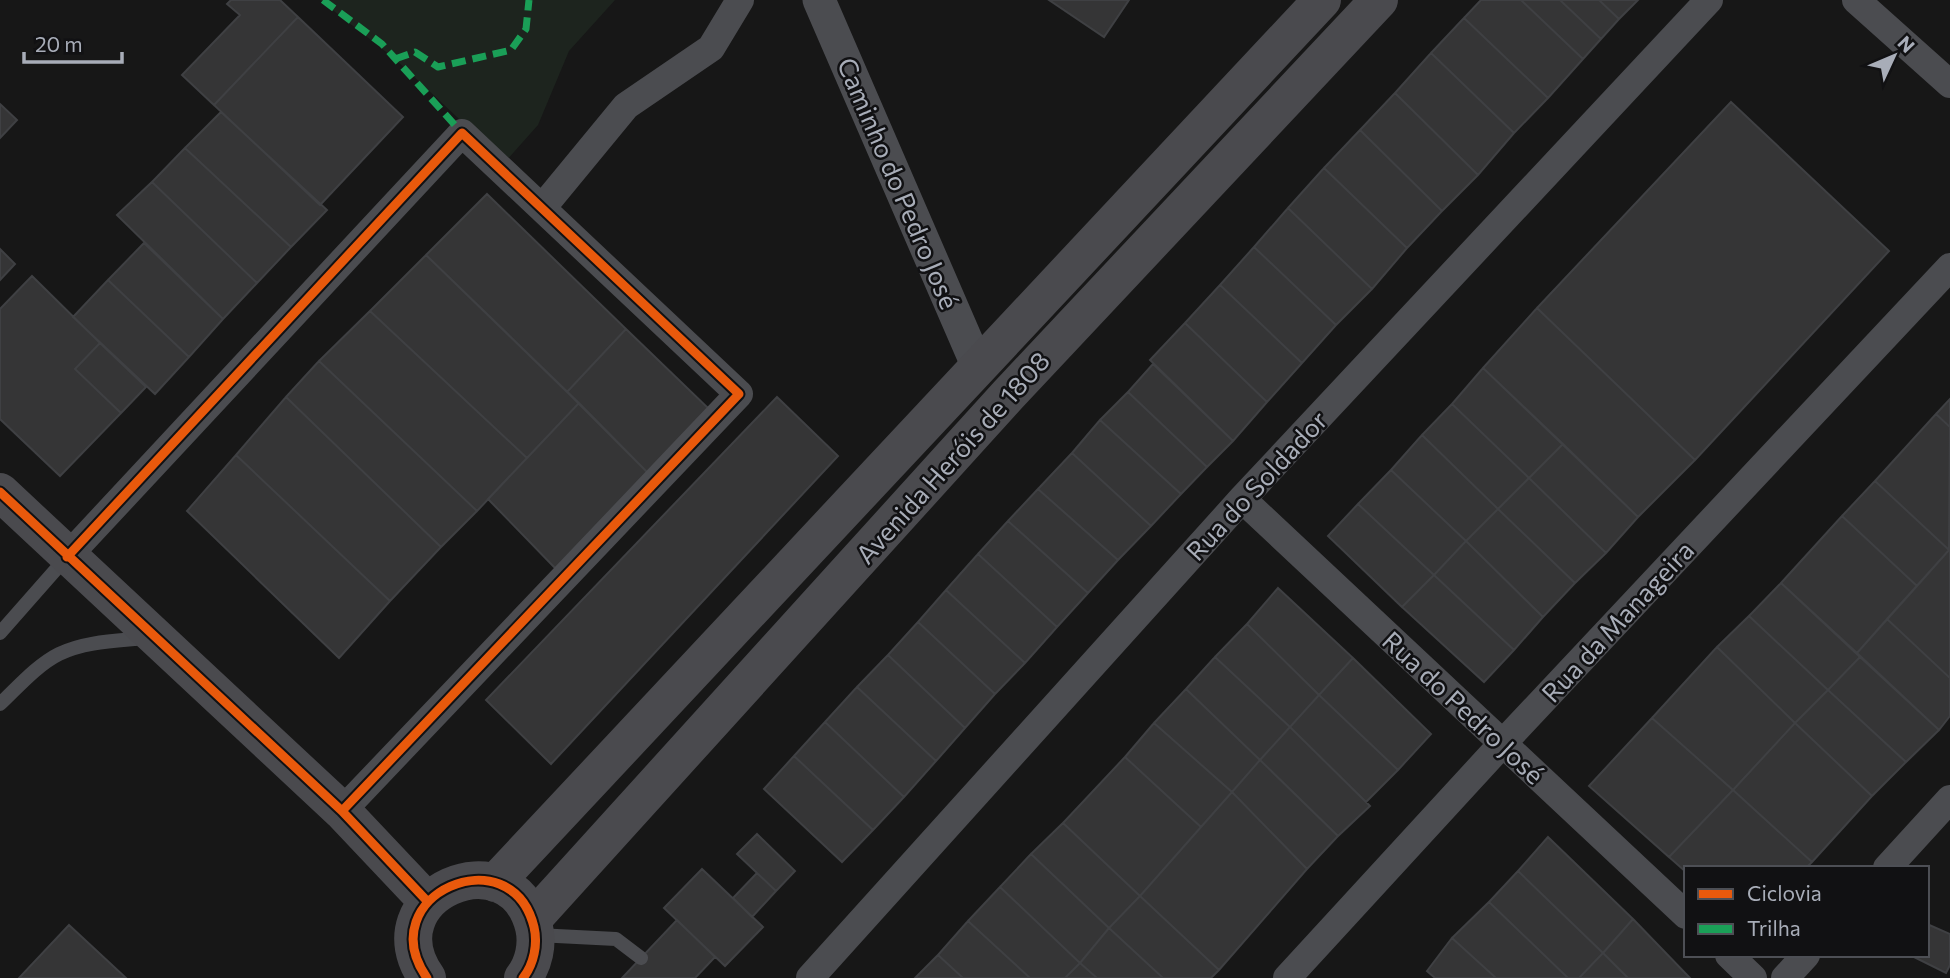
<svg xmlns="http://www.w3.org/2000/svg" width="1950" height="978" font-family="Commissioner,sans-serif">
<rect width="100%" height="100%" fill="#171717"/>
<path fill="#1d241e" d="M320,0H615L569,51L538,125L505,162L395,59Z"/>
<path fill="#353536" stroke="#3f4043" stroke-width="2" d="M231,0H280L298,17L214,105L182,75L240,15L227,4Z
M1049,0H1129L1104,37Z
M1481,0H1521L1583,59L1548,98L1464,18Z
M1521,0H1560L1601,39L1583,59Z
M1560,0H1599L1619,19L1601,39Z
M1599,0H1638L1619,19Z
M298,17L403,117L320,205L214,105Z
M1464,18L1548,98L1514,133L1431,53Z
M1431,53L1514,133L1478,175L1395,93Z
M1395,93L1478,175L1442,211L1360,130Z
M1731,102L1889,251L1695,460L1537,308Z
M0,104L17,120L0,138Z
M221,112L327,210L291,247L185,148Z
M1360,130L1442,211L1407,248L1324,168Z
M185,148L291,247L257,283L152,182Z
M1324,168L1407,248L1372,289L1288,208Z
M152,182L257,283L223,319L117,215Z
M487,194L626,329L567,392L426,255Z
M1288,208L1372,289L1336,325L1254,247Z
M144,243L223,319L189,357L108,280Z
M1254,247L1336,325L1302,363L1220,285Z
M0,249L15,264L0,280Z
M426,255L579,403L527,458L370,311Z
M32,276L100,343L75,369L121,413L60,476L0,419V309Z
M108,280L189,357L155,394L73,317Z
M1220,285L1302,363L1267,402L1185,323Z
M1537,308L1695,460L1638,517L1483,368Z
M370,311L527,458L477,511L319,361Z
M1185,323L1267,402L1233,441L1150,360Z
M626,329L709,409L649,474L567,392Z
M100,343L146,387L121,413L75,369Z
M319,361L477,511L441,547L286,397Z
M1153,364L1233,441L1207,467L1128,392Z
M1483,368L1563,444L1529,478L1452,404Z
M1128,392L1207,467L1181,494L1100,420Z
M286,397L441,547L390,601L236,455Z
M777,397L838,456L551,764L486,700Z
M1950,399V427L1936,414Z
M579,403L649,474L556,569L488,499Z
M1452,404L1529,478L1498,509L1422,435Z
M1936,414L1950,427L1949,550L1875,481Z
M1100,420L1181,494L1151,526L1072,453Z
M1422,435L1498,509L1466,541L1391,470Z
M1563,444L1638,517L1606,553L1529,478Z
M1072,453L1151,526L1118,560L1038,489Z
M236,455L390,601L339,658L187,511Z
M1391,470L1466,541L1434,575L1358,504Z
M1529,478L1606,553L1575,583L1498,509Z
M1875,481L1949,550L1917,586L1842,516Z
M1038,489L1118,560L1088,593L1008,521Z
M1358,504L1434,575L1402,607L1328,536Z
M1498,509L1575,583L1543,617L1466,541Z
M1842,516L1917,586L1857,653L1781,583Z
M1008,521L1088,593L1057,627L978,554Z
M1466,541L1543,617L1514,650L1434,575Z
M1949,550L1950,551V678L1887,619Z
M978,554L1057,627L1025,663L946,590Z
M1434,575L1514,650L1484,682L1402,607Z
M1781,583L1860,657L1828,690L1749,616Z
M1278,588L1353,658L1319,695L1247,624Z
M946,590L1025,663L995,694L918,622Z
M1749,616L1828,690L1795,723L1717,647Z
M1887,619L1950,678V716L1939,730L1857,653Z
M918,622L995,694L965,728L888,655Z
M1247,624L1319,695L1290,727L1215,657Z
M1717,647L1795,723L1733,790L1652,718Z
M888,655L965,728L936,761L857,687Z
M1215,657L1290,727L1260,760L1186,689Z
M1860,657L1939,730L1906,762L1828,690Z
M1353,658L1431,734L1398,770L1319,695Z
M857,687L936,761L904,797L825,722Z
M1186,689L1260,760L1232,792L1154,723Z
M1828,690L1906,762L1872,796L1795,723Z
M1319,695L1398,770L1366,802L1290,727Z
M1652,718L1733,790L1669,857L1589,786Z
M825,722L904,797L873,830L794,756Z
M1154,723L1232,792L1201,827L1125,757Z
M1795,723L1872,796L1812,862L1733,790Z
M1290,727L1370,806L1338,836L1260,760Z
M794,756L873,830L842,862L764,789Z
M1125,757L1201,827L1140,896L1063,823Z
M1260,760L1338,836L1307,869L1232,792Z
M1733,790L1812,862L1806,868H1686V872L1669,857Z
M1232,792L1307,869L1219,970L1140,896Z
M1063,823L1140,896L1109,928L1031,854Z
M757,834L795,871L776,891L737,854Z
M1548,837L1633,919L1603,953L1518,871Z
M1031,854L1109,928L1080,963L1000,887Z
M702,869L763,927L725,966L664,908Z
M1518,871L1603,953L1579,978H1568L1489,902Z
M757,873L776,891L752,917L733,898Z
M1000,887L1080,963L1065,978H1030L968,921Z
M1140,896L1219,970L1211,978H1163L1109,928Z
M1489,902L1568,978H1496L1452,938Z
M1633,919L1690,978H1628L1603,953Z
M677,920L715,957L695,978H622Z
M968,921L1030,978H963L938,955Z
M1927,924L1950,934V965L1946,973L1910,955H1927Z
M69,925L126,978H19Z
M1109,928L1163,978H1097L1080,963Z
M1452,938L1496,978H1435L1427,971Z
M1603,953L1628,978H1579Z
M938,955L963,978H915Z
M1080,963L1097,978H1065Z"/>
<g fill="none" stroke-linecap="round" stroke-linejoin="round">
<path stroke="#4b4c50" stroke-width="14" d="M0,633L66,558
M0,704C18,687 37,665 59,654C86,641 118,641 146,638
M537,935L616,939L641,958"/>
<path stroke="#4b4c50" stroke-width="28" d="M1856,0L1950,84
M542,208L626,106L711,48L740,0
M1242,499L1686,915
M67,557L462,133L739,394L342,811
M1887,868L1950,799
M1729,955L1753,978
M810,978L1242,499L1709,0
M1287,978L1502,744L1950,267
M1785,978L1806,955"/>
<path stroke="#4b4c50" stroke-width="33" d="M819,0L978,367"/>
<path stroke="#4a4a4e" stroke-width="38" d="M0,492L342,811L428,902
M495,883L1322,0
M532,920L1008,395L1379,0
M427,978C369,895 511,834 534,927C538,944 534,964 523,978"/>
<path stroke="#1a9f57" stroke-width="7" stroke-dasharray="14 7" stroke-linecap="butt" d="M323,0L382,44L462,133
M395,59L415,52L438,67L511,50L526,29L529,0"/>
<defs>
<path id="cycleway" d="M0,492L342,811L428,902
M67,557L462,133L739,394L342,811
M427,978C369,895 511,834 534,927C538,944 534,964 523,978"/>
</defs>
<use href="#cycleway" stroke="#111113" stroke-width="13"/>
<use href="#cycleway" stroke="#e8590c" stroke-width="9"/>
</g>
<g text-anchor="middle" dominant-baseline="central" stroke-width="5" stroke-linejoin="round" paint-order="stroke">
<g font-size="26" fill="#a8adb8" stroke="#111113">
<text transform="translate(899 183) rotate(67)">Caminho do Pedro José</text>
<text transform="translate(952 457) rotate(-48)">Avenida Heróis de 1808</text>
<text transform="translate(1256 485) rotate(-47)">Rua do Soldador</text>
<text transform="translate(1617 621) rotate(-47)">Rua da Manageira</text>
<text transform="translate(1464 707) rotate(43)">Rua do Pedro José</text>
</g>
</g>
<rect x="1684" y="866" width="245" height="91" fill="#111113" stroke="#4d4f55" stroke-width="2"/>
<rect x="1698" y="889" width="35" height="10" fill="#e8590c" stroke="#4d4f55" stroke-width="2"/>
<text x="1747" y="901" font-size="21" fill="#a8adb8">Ciclovia</text>
<rect x="1698" y="924" width="35" height="10" fill="#1a9f57" stroke="#4d4f55" stroke-width="2"/>
<text x="1747" y="936" font-size="21" fill="#a8adb8">Trilha</text>
<g transform="translate(1894 56) rotate(46)" stroke="#111113" stroke-width="5" paint-order="stroke">
<path d="M0-5L12 26L0 18L-12 26Z" fill="#a8adb8"/>
<text y="-10" font-size="19" font-weight="bold" text-anchor="middle" fill="#a8adb8">N</text>
</g>
<path d="M24 52v10h98v-10" fill="none" stroke="#a8adb8" stroke-width="3.5"/>
<text x="35" y="52" font-size="21" fill="#a8adb8" stroke="#111113" stroke-width="5" paint-order="stroke">20 m</text>
</svg>
